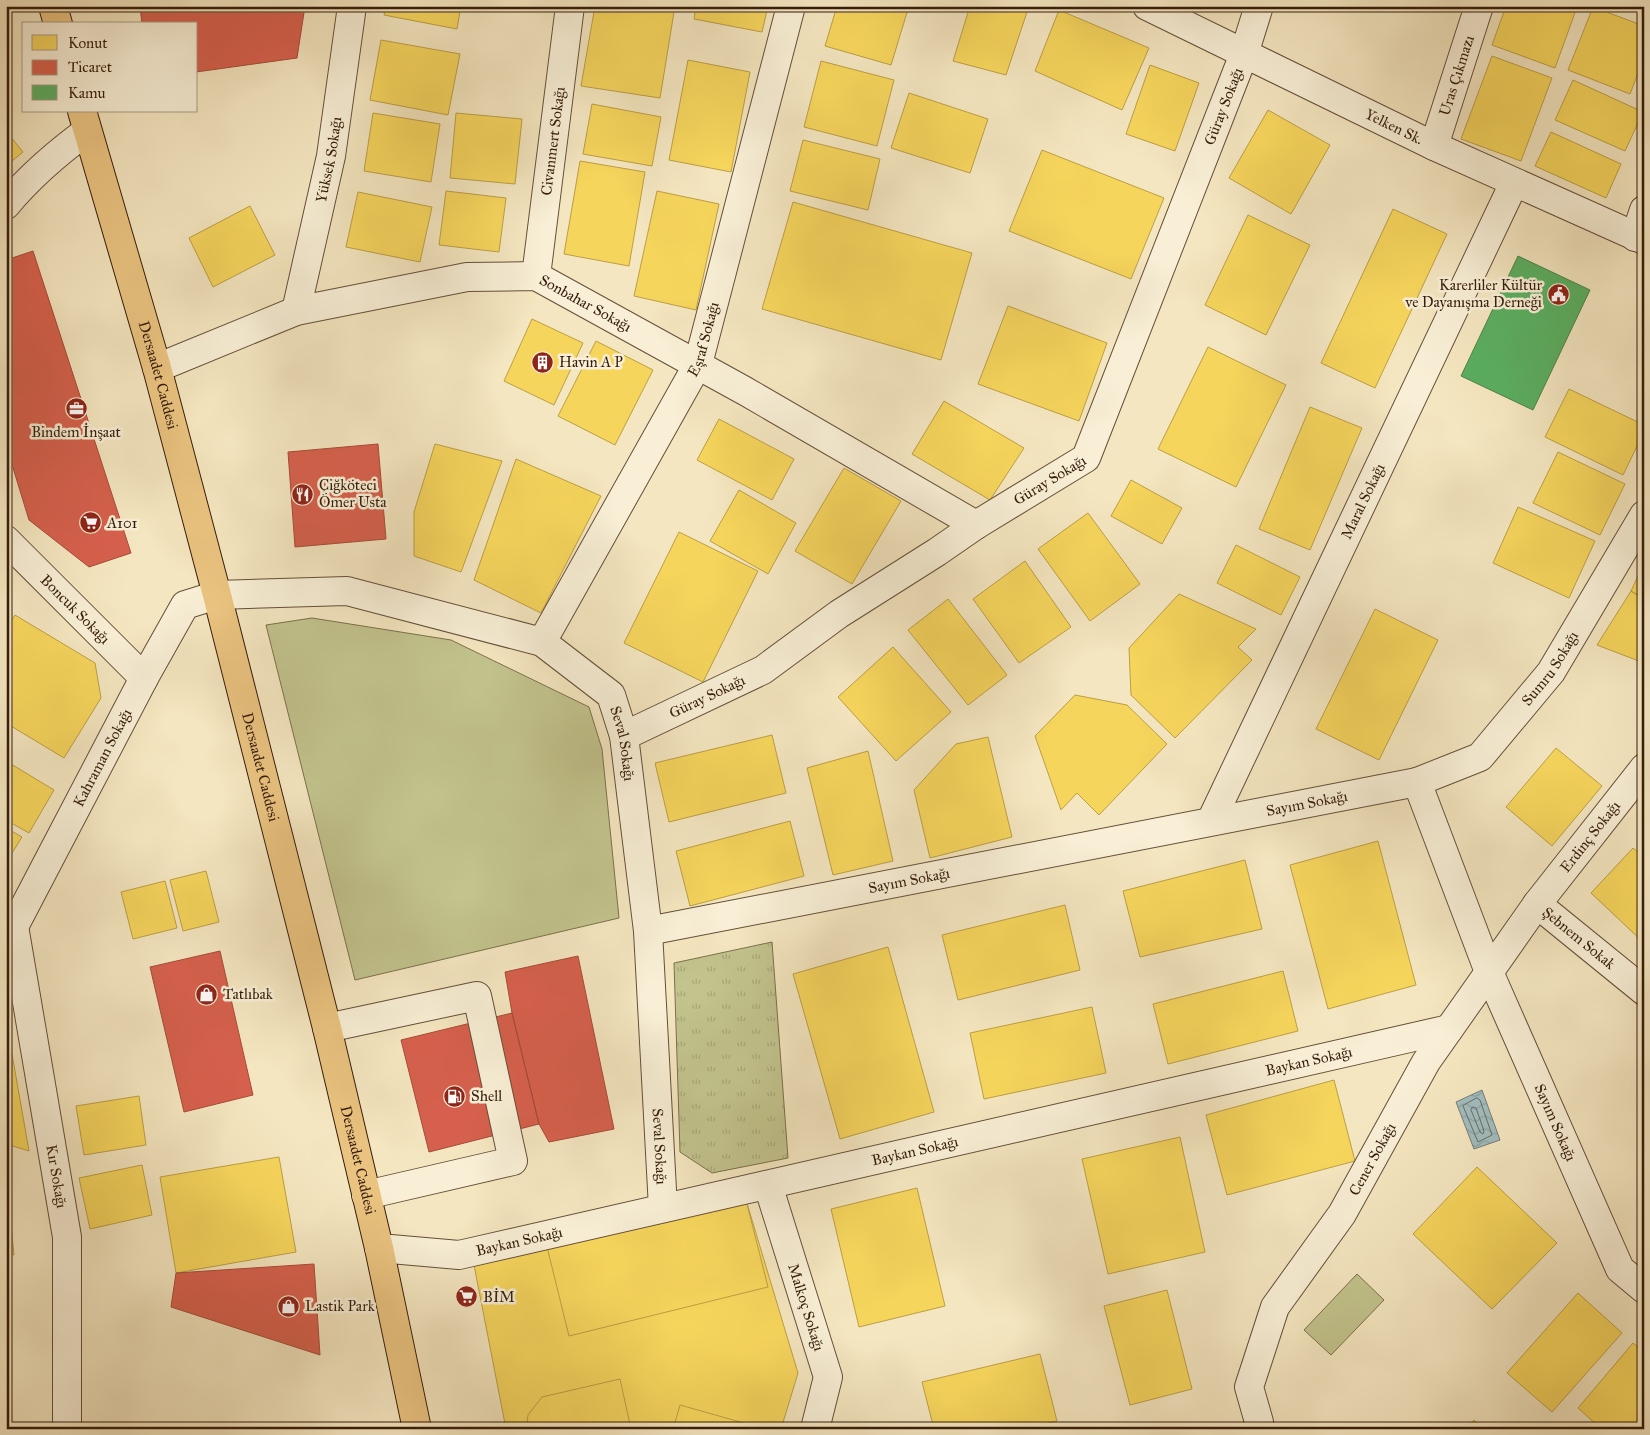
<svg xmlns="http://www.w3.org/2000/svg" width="1650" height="1435" font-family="'IM FELL Great Primer',serif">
<defs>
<pattern id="grass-tufts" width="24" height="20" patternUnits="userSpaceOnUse" patternTransform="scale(1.25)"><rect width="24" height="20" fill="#c2c38d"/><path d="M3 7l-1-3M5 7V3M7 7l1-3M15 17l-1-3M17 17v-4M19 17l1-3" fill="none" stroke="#a7a778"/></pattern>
<pattern id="water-waves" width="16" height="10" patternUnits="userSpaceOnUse" patternTransform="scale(1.25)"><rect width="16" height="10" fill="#a1bdbe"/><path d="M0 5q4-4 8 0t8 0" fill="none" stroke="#8ba2a2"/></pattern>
</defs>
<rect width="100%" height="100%" fill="#f4e6c0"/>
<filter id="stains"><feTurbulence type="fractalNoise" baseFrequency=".004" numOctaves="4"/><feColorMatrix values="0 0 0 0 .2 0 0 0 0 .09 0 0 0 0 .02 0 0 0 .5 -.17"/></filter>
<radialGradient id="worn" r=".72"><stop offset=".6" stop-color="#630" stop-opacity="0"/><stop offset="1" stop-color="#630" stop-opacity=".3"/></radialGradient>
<path fill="url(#grass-tufts)" stroke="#7c704c" d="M772,942L788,1158L712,1173L680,1152L674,963Z"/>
<path fill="#c2c38d" stroke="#7c704c" d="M312,618L451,640L589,707L602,749L619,918L355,980L266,625Z
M1357,1274L1384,1300L1331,1355L1304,1330Z"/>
<path fill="url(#water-waves)" stroke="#767d76" d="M1482,1090L1500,1140L1474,1149L1456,1102Z"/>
<path fill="#f6d55c" stroke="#bc9e44" d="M184,6H261L264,29L196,39V24H187Z
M386,6H461L457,29L384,15Z
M595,6H675L660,98L581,86Z
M696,6H768L762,32L694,19Z
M837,6H909L891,65L825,46Z
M970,6H1029L1006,75L953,61Z
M1506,6L1577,7L1555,68L1492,45Z
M1593,7L1644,26V58L1630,94L1568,70Z
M1059,10L1149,48L1122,110L1035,71Z
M381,40L460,54L448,115L370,100Z
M1492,56L1552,78L1521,161L1461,139Z
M688,60L750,72L731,172L669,160Z
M821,61L894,80L877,146L804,127Z
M1150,65L1199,83L1175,151L1126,134Z
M1573,80L1643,112L1625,151L1555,120Z
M909,93L988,119L970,173L891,148Z
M592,104L661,117L652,166L583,154Z
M1268,110L1330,145L1291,214L1229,178Z
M373,113L440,124L431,182L364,171Z
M456,113L522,119L515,184L450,178Z
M6,131L23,152L6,166Z
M1551,132L1621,164L1606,198L1535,166Z
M803,140L880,159L868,210L790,191Z
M1042,150L1164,198L1131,279L1009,231Z
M580,161L645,172L629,266L564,254Z
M446,191L506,198L499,252L439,245Z
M657,191L719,204L696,310L634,296Z
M358,192L432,207L420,262L346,247Z
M793,202L972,253L941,360L762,309Z
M250,206L275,255L213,287L189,238Z
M1393,209L1447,234L1375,388L1321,363Z
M1248,215L1310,245L1266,335L1205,305Z
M47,295L102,465L21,491L6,445V308Z
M1008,306L1107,343L1079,421L978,384Z
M532,319L583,343L554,405L504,381Z
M596,341L653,370L615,445L558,416Z
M1208,347L1286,385L1236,487L1158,449Z
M1569,389L1644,425V432L1623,475L1545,437Z
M944,401L1024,448L990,500L912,454Z
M1310,407L1362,428L1310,550L1259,529Z
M719,419L794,459L772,500L697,460Z
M435,444L502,461L461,572L414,556V512Z
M1558,452L1625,484L1600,535L1533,503Z
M516,459L601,496L541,613L474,580Z
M844,468L901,501L852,584L795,551Z
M1131,480L1182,508L1162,544L1111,516Z
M739,490L796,523L768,574L710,541Z
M1518,507L1595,541L1569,598L1493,563Z
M1088,513L1140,584L1090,621L1038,549Z
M679,532L758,571L703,682L624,643Z
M1236,545L1300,577L1281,615L1217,583Z
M1025,561L1071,627L1019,663L973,599Z
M1644,563V599L1631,591Z
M1631,591L1644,599V663L1597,645Z
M1179,594L1256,629L1238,647L1252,660L1175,738L1131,695L1129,648Z
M948,599L1007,675L968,705L908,630Z
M1375,609L1438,640L1379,760L1316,729Z
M15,615L95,663L101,698L64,758L6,723V629Z
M893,647L951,712L896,761L838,697Z
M1075,695L1127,705L1167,744L1099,815L1077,793L1061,810L1035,736Z
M772,735L786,793L669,822L655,763Z
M988,737L1012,837L930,858L914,790L956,744Z
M1556,748L1602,786L1552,846L1506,807Z
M868,751L893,861L833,875L807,768Z
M6,761L54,790L29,833L6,820Z
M790,821L804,876L690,906L676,851Z
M6,828L22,837L6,863Z
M1378,841L1416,985L1328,1009L1290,865Z
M1633,848L1644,857V943L1591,893Z
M1245,860L1262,929L1140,957L1123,891Z
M206,871L219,922L183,931L170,880Z
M165,881L177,928L133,939L121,892Z
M1065,905L1080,970L958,1000L942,935Z
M888,947L934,1112L840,1139L793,974Z
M1283,971L1298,1031L1168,1064L1153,1004Z
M1092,1007L1106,1073L984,1099L970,1033Z
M6,1051L12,1054L29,1151L6,1144Z
M1334,1080L1355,1161L1227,1195L1206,1115Z
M139,1096L146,1145L84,1155L76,1106Z
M1180,1137L1205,1252L1108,1274L1082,1159Z
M279,1157L296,1252L176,1273L160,1177Z
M142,1165L152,1215L90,1229L79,1178Z
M1477,1167L1557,1243L1492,1309L1413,1234Z
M917,1188L945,1306L859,1327L831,1209Z
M6,1195H8L14,1255H6Z
M746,1200L768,1287L569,1336L547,1247Z
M746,1200L798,1373L781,1429H506L474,1265Z
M1167,1290L1192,1389L1130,1405L1104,1306Z
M1578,1293L1622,1333L1552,1412L1507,1373Z
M1633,1343L1644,1352V1429H1601L1578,1408Z
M1040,1354L1057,1421L1024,1429H934L922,1382Z
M620,1379L631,1429H526L528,1415L542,1397Z
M680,1405L765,1429H673Z
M1474,1420L1484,1429H1466Z"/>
<path fill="#d6604d" stroke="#a64c39" d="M140,6H305L297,58L196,72V24H142Z
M33,251L131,553L89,567L29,520L6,445V260Z
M378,444L386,539L295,547L288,452Z
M220,951L253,1095L184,1112L150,967Z
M578,956L614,1129L549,1142L539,1124L512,1013L505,972Z
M512,1013L539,1124L429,1152L401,1040Z
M314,1264L320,1355L171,1307L176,1273Z"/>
<path fill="#5aae61" stroke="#4f8247" d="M1518,256L1590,290L1533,410L1461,376Z"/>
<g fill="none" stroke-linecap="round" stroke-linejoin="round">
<path stroke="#6b6d64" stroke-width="1" d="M1477,1098L1480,1100L1492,1135L1478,1142L1463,1106Z
M1473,1107L1476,1108L1484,1131L1483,1134L1480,1132L1471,1110Z"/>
<defs>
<g id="minor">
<path id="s1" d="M1147,6L1434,146L1644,240"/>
<path id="s2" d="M1434,146L1479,6"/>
<path d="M6,205C30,176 57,153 87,131"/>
<path d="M1635,237L1644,210"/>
<path id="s3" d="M536,276L570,6"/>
<path id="s4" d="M296,311L331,156L352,6"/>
<path id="s5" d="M157,368L296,311L467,277L536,276L745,391L976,525"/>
<path id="s6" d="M6,540L144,678"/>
<path id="s7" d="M542,642L698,364L791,6"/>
<path id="s8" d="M624,736L763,670L839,614L937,552L976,525L1086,458L1244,54L1259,6"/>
<path id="s9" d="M1417,782L1480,757L1551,672L1644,515"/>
<path id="s10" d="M1211,821L1514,183"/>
<path id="s11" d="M1537,904L1644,991"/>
<path id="s12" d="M14,926L67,1237V1429"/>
<path id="s13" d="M648,931L1417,782L1489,972L1620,1269L1644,1289"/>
<path id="s14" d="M6,942L144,678L185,605L217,595L347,591L542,642L611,695L624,736L648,931L663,1208"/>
<path d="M327,1028L477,996L513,1161L366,1195"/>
<path id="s15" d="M768,1185L828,1377L815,1429"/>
<path id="s16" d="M379,1248L459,1255L1449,1029"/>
<path id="s17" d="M1257,1429L1259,1422L1249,1387L1275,1307L1342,1214L1426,1062L1537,904L1644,768"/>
</g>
<g id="major">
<path d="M53,6L58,24"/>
<path id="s18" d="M82,111L157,368L217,595L327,1028L379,1248L417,1429"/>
</g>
</defs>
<use href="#minor" stroke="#654f38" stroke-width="30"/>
<use href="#major" stroke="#351d0b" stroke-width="30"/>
<use href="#minor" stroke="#f8efd6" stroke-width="28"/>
<use href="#major" stroke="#eac380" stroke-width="28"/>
</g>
<defs>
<symbol id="civic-disc" viewBox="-11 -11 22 22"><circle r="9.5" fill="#8f2418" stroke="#f8efd6"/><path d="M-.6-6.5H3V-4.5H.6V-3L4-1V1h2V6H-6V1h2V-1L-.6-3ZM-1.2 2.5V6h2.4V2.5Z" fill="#fff"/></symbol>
<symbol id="building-disc" viewBox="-11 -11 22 22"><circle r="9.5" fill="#8f2418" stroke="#f8efd6"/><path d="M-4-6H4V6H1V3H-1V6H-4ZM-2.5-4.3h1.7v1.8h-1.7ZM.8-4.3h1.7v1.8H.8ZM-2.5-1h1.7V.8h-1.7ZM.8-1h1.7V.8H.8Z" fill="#fff"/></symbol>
<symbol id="office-disc" viewBox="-11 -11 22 22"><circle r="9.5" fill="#8f2418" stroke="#f8efd6"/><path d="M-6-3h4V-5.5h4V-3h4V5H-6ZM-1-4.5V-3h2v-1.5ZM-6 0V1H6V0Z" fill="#fff"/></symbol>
<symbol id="restaurant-disc" viewBox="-11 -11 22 22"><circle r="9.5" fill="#8f2418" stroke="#f8efd6"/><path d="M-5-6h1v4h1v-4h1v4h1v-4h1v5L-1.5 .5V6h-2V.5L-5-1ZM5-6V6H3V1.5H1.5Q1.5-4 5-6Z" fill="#fff"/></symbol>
<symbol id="supermarket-disc" viewBox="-11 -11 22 22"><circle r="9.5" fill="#8f2418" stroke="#f8efd6"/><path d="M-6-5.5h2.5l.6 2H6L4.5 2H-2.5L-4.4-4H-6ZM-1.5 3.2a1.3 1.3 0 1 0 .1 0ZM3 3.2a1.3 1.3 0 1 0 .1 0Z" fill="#fff"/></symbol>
<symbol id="shop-disc" viewBox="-11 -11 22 22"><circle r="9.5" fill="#8f2418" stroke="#f8efd6"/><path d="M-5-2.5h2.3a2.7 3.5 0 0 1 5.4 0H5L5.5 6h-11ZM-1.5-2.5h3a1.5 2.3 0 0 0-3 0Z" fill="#fff"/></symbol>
<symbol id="fuel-disc" viewBox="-11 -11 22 22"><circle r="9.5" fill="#8f2418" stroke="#f8efd6"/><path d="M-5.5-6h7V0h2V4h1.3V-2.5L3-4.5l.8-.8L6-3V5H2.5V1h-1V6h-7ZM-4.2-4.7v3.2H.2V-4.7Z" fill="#fff"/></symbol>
</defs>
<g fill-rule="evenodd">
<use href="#civic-disc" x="1546" y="282" width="25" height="25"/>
<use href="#building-disc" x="530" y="350" width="25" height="25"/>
<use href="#office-disc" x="64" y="396" width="25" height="25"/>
<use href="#restaurant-disc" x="290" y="482" width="25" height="25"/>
<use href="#supermarket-disc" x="78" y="510" width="25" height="25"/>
<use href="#shop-disc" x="194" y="982" width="25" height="25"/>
<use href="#fuel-disc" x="442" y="1084" width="25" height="25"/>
<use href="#supermarket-disc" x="454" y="1284" width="25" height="25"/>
<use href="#shop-disc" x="276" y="1294" width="25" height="25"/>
</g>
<g text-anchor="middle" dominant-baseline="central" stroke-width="5" stroke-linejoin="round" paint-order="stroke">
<g font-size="15" fill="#351d0b" stroke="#f8efd6">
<text stroke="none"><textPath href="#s2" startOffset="74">Uras Çıkmazı</textPath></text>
<text stroke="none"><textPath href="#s8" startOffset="918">Güray Sokağı</textPath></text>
<text stroke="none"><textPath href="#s1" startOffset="275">Yelken Sk.</textPath></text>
<text stroke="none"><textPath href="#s3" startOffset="136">Civanmert Sokağı</textPath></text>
<text stroke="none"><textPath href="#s4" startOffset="155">Yüksek Sokağı</textPath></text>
<text stroke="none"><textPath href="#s5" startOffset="450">Sonbahar Sokağı</textPath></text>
<text stroke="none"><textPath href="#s7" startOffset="344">Eşraf Sokağı</textPath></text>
<text stroke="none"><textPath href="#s18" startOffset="275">Dersaadet Caddesi</textPath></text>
<text stroke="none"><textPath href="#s8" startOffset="498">Güray Sokağı</textPath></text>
<text stroke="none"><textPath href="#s10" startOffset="354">Maral Sokağı</textPath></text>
<text stroke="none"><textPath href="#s6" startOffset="98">Boncuk Sokağı</textPath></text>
<text stroke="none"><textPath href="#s9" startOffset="181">Sumru Sokağı</textPath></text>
<text stroke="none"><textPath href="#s8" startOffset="92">Güray Sokağı</textPath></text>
<text stroke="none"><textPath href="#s14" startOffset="884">Seval Sokağı</textPath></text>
<text stroke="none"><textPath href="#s14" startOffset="208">Kahraman Sokağı</textPath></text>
<text stroke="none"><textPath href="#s18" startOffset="680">Dersaadet Caddesi</textPath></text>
<text stroke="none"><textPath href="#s13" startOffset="671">Sayım Sokağı</textPath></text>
<text stroke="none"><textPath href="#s17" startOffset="695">Erdinç Sokağı</textPath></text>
<text stroke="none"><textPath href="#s13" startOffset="266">Sayım Sokağı</textPath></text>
<text stroke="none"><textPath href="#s11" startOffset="54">Şebnem Sokak</textPath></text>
<text stroke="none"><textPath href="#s16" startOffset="952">Baykan Sokağı</textPath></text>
<text stroke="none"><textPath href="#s13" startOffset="1151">Sayım Sokağı</textPath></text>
<text stroke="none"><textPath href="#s14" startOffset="1289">Seval Sokağı</textPath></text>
<text stroke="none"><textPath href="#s16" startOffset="548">Baykan Sokağı</textPath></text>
<text stroke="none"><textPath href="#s17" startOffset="305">Cener Sokağı</textPath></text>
<text stroke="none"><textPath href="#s18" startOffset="1085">Dersaadet Caddesi</textPath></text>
<text stroke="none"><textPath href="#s12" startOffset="254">Kır Sokağı</textPath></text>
<text stroke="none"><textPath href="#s16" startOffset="142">Baykan Sokağı</textPath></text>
<text stroke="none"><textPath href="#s15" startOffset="128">Malkoç Sokağı</textPath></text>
</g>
<g font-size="15" fill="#351d0b" stroke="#f8efd6" text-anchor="start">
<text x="1542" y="285" text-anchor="end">Karerliler Kültür<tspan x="1542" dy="17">ve Dayanışma Derneği</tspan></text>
<text x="559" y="362">Havin A P</text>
<text x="76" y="432" text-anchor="middle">Bindem İnşaat</text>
<text x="319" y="485">Çiğköteci<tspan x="319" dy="17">Ömer Usta</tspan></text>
<text x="107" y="523">A101</text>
<text x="223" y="994">Tatlıbak</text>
<text x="471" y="1096">Shell</text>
<text x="483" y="1297">BİM</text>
<text x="305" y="1306">Lastik Park</text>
</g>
</g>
<rect width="1650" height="1435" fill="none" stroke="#f4e6c0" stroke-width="25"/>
<rect x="8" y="8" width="1635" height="1420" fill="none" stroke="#351d0b" stroke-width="2.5"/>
<rect x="12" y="12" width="1625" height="1410" fill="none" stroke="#351d0b"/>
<rect x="22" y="22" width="175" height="90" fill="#f8efd6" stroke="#aa9b85"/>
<rect x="32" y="35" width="25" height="15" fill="#f6d55c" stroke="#aa9b85"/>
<text x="68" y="48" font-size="15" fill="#351d0b">Konut</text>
<rect x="32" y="60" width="25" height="15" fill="#d6604d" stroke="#aa9b85"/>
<text x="68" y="72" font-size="15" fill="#351d0b">Ticaret</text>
<rect x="32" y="85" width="25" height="15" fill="#5aae61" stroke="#aa9b85"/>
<text x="68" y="98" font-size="15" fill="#351d0b">Kamu</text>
<rect width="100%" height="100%" filter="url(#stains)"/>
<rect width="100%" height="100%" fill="url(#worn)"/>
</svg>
